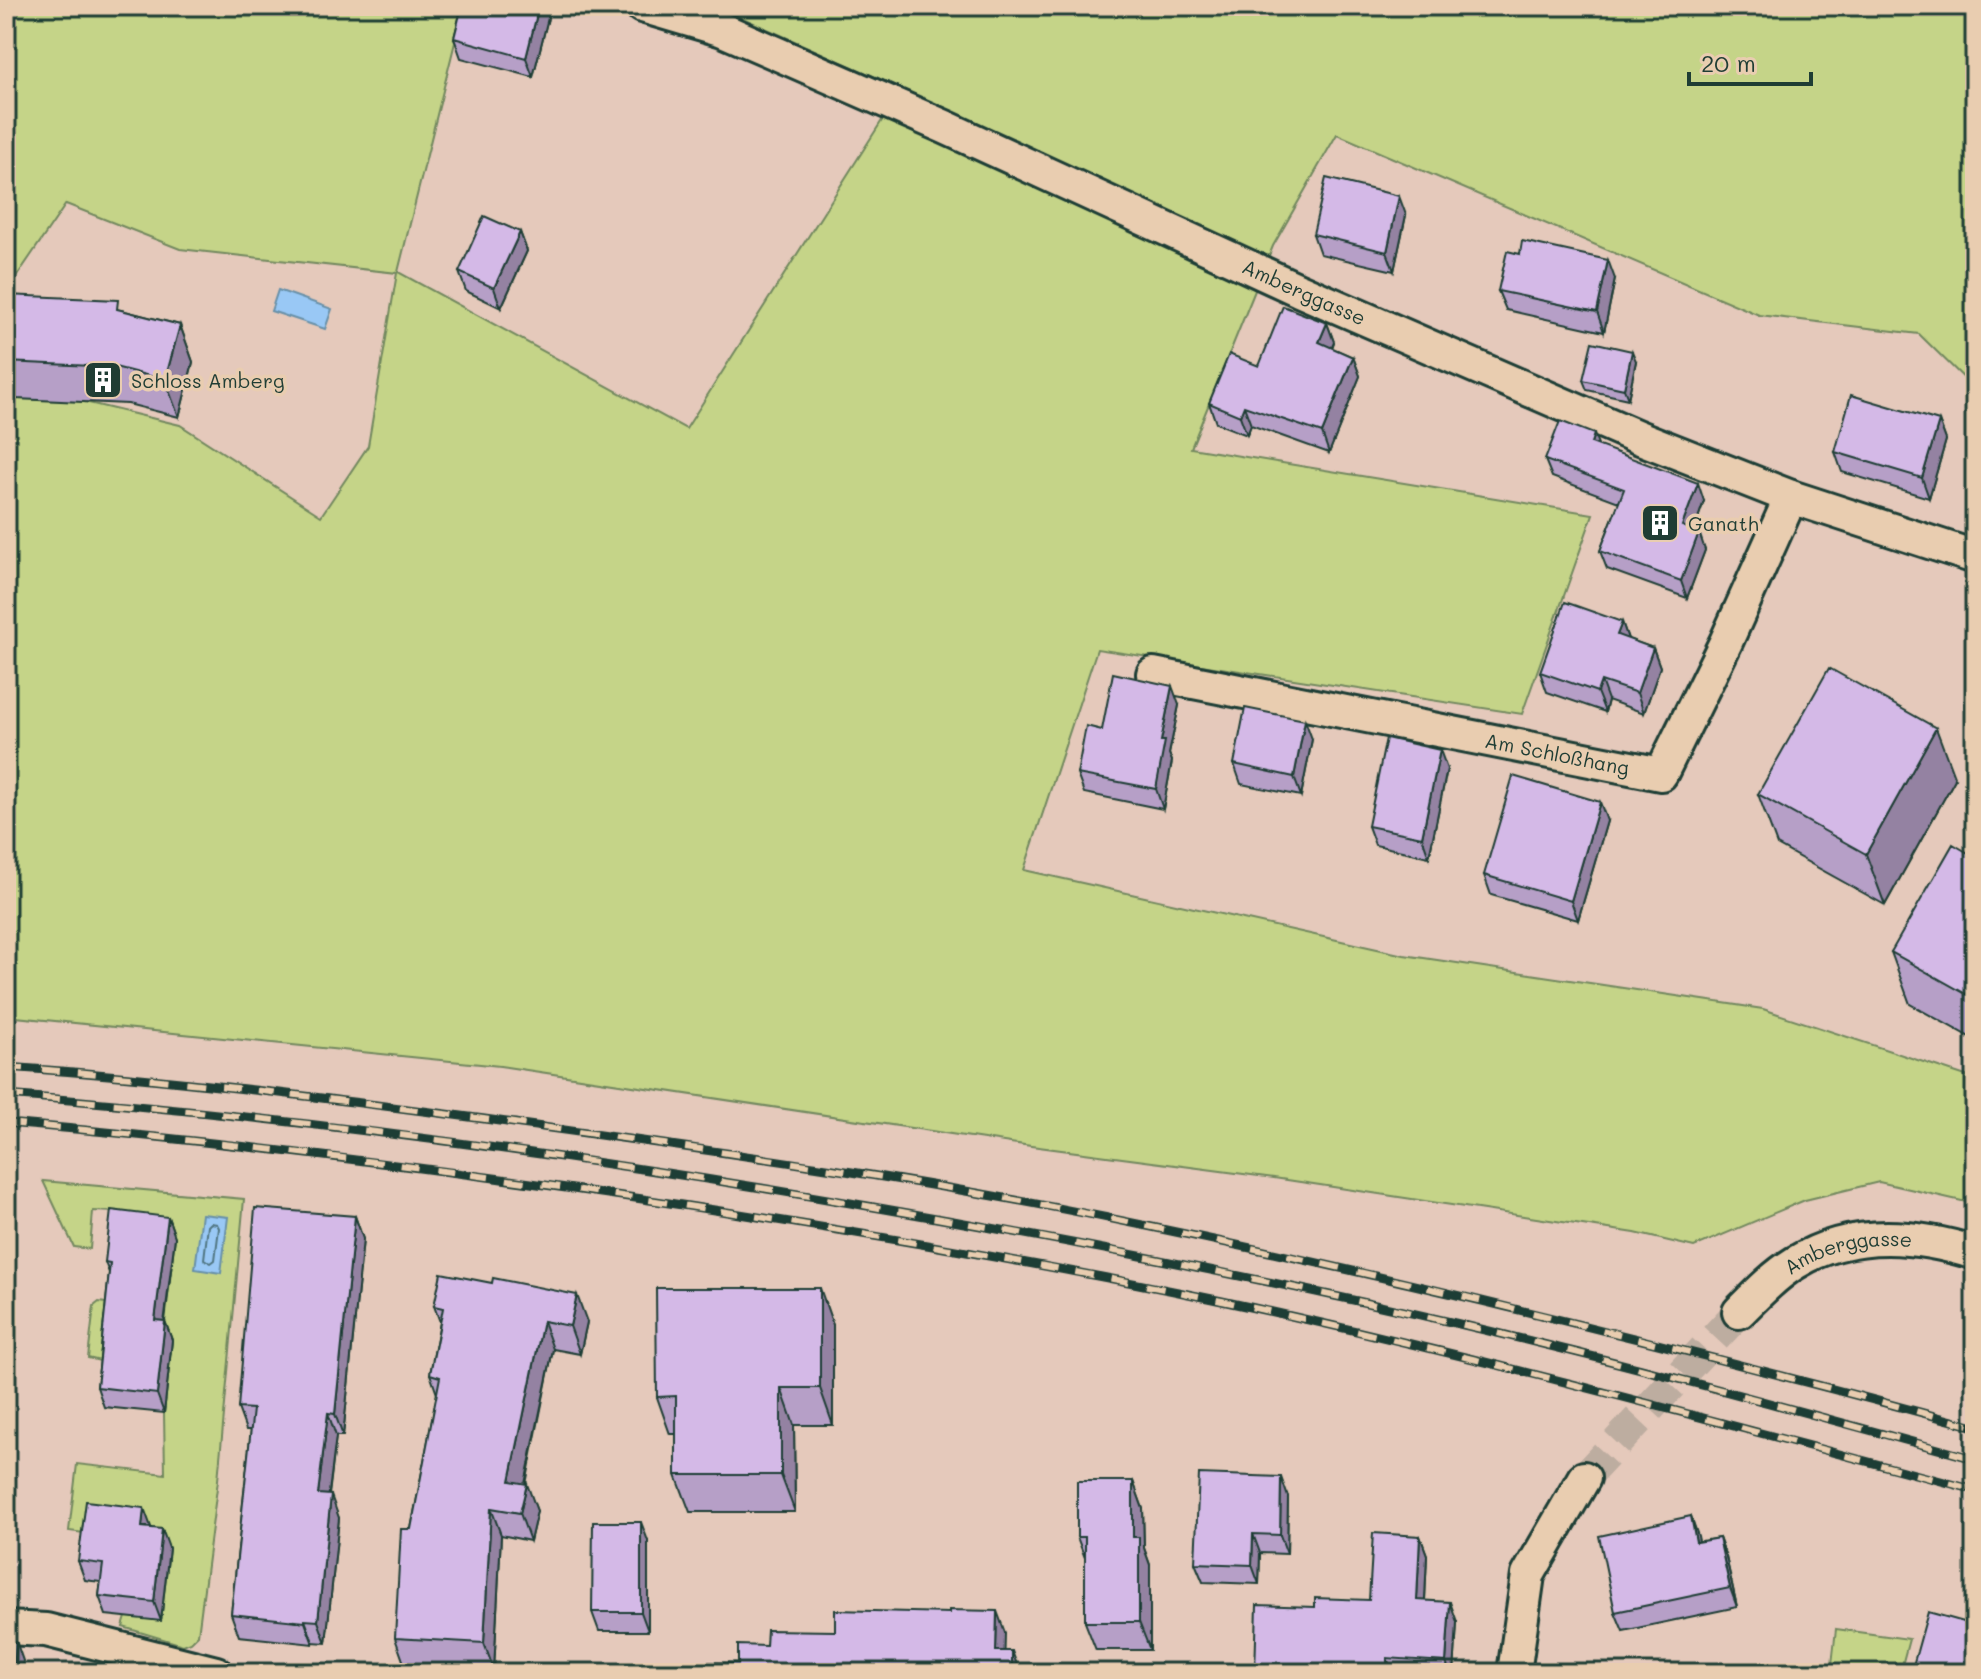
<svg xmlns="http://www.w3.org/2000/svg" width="1981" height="1679" font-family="Mali,sans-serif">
<rect width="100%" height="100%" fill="#e5c9bb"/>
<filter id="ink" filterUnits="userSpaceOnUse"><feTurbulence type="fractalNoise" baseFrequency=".0125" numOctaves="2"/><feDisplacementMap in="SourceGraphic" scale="16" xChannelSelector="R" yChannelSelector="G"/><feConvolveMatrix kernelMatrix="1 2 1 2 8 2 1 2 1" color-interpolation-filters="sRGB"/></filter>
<g filter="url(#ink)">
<path fill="#c5d488" stroke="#72885e" stroke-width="2" d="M6,6H464L398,272L686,429L902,89L745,19L691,6H1975V389L1919,334L1759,315L1337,134L1273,246L1191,448L1593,514L1522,714L1097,649L1024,870L1404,955L1763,1009L1975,1079V1204L1879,1182L1805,1200L1694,1247L1635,1233L1274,1178L1031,1146L500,1066L6,1016V383L180,425L321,516L368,446L397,273L180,249L66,204L6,292Z
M43,1181L244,1199L218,1480L198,1635L191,1642L183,1645L123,1627L126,1617L91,1534L69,1531L77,1464L165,1474L164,1413L108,1363L88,1358L94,1306L99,1302L130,1306L117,1212L93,1211L90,1249L74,1247Z
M1836,1629L1909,1639L1900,1673H1831Z"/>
<path fill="#99c8f5" stroke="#6890a8" stroke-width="2" d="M278,290L332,309L325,329L271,311Z
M202,1214L228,1217L221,1273L195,1269Z"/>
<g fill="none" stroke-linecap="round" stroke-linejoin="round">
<path stroke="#507581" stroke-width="2" d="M211,1223L217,1224L219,1228L215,1260L211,1263L204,1259L208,1226Z"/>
<path stroke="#bdada0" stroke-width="32" stroke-dasharray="32 16" stroke-linecap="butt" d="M1584,1478L1739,1312"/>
<defs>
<g id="minor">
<path id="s1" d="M642,6L723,30L945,127L1299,290L1638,437L1791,497L1975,557"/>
<path id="s2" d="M1153,674L1661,774L1726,642L1791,497"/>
<path id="s3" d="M1739,1312C1756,1295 1774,1276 1795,1263C1850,1229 1915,1234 1975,1253"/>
<path d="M6,1628L46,1630L216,1673"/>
<path d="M1514,1673L1528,1575L1584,1478"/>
</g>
</defs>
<use href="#minor" stroke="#1f3d34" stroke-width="38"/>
<use href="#minor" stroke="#e9cdb0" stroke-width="32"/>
<defs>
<path id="rail" d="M6,1067C174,1078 340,1100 507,1122C709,1150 913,1178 1113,1219C1403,1278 1690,1350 1975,1427
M6,1095C301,1117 594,1158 885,1209C1081,1243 1275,1281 1468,1326C1638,1366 1806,1413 1975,1459
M6,1123C224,1141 440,1169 656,1201C846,1230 1035,1262 1222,1301C1475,1355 1725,1424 1975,1490"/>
</defs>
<use href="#rail" stroke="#1f3d34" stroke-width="9"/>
<use href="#rail" stroke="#e9cdb0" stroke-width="6" stroke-dasharray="18" stroke-linecap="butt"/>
</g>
<path fill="#b69fc7" stroke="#1f3d34" stroke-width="2" d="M462,6H551L533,77L461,58L454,38Z
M1406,215L1394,271L1320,254L1313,234Z
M520,232L527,251L501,308L466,291L459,272Z
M1615,279L1604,332L1506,310L1498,291Z
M6,295L121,310L180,325L193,362L179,417L128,404L16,399L6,370Z
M1327,323L1334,342L1332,348L1353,357L1360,376L1329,453L1251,425L1247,435L1216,423L1209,403L1259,366Z
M1636,361L1628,399L1587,390L1583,380Z
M1939,421L1946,440L1929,498L1842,472L1835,452Z
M1598,446L1704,501L1694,530L1705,550L1687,598L1607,569L1600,551L1619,502L1552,477L1545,460Z
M1622,622L1628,639L1653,648L1660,667L1644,713L1608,700L1605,712L1547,692L1540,672Z
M1179,705L1169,754L1172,761L1163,809L1084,793L1077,774L1102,730Z
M1312,739L1301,796L1241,784L1234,764Z
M1975,744V778L1967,757Z
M1447,769L1429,857L1375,845L1368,826Z
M1955,779L1885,905L1777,845L1758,794Z
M1607,821L1578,920L1491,895L1484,875Z
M1975,857V1040L1910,1004L1891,952Z
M355,1216L363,1239L343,1436H336L329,1495L339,1518L326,1643L313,1642V1644L239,1636L231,1614L251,1430H246L238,1408Z
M168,1217L175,1237L165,1321L172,1340L164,1413L104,1407L97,1387L109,1273L105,1262Z
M434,1306L587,1322L580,1354L553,1349L526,1484L537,1511L530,1541L501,1535L494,1670L405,1666L395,1638L411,1529L437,1394L430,1374L440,1322Z
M833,1325V1425H794L795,1512H690L676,1475V1434H670L657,1397Z
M1133,1481L1143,1509L1144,1548L1150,1565V1650H1096L1085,1622V1558L1077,1537Z
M1288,1497L1287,1554L1260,1553L1259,1584L1203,1582L1195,1563Z
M1691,1516L1699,1542L1719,1538L1726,1557L1737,1607L1623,1631L1615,1612Z
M151,1528L169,1548L161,1621L106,1615L99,1596L101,1582L85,1580L78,1561Z
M1420,1536L1427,1555L1425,1601L1457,1622L1454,1673H1255L1315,1607L1369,1600Z
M648,1541V1631H599L592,1612Z"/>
<path fill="#9482a2" stroke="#1f3d34" stroke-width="2" d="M539,6H551L533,77L526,58Z
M1399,196L1406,215L1394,271L1387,252Z
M520,232L527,251L501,308L494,288Z
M1608,260L1615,279L1604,332L1597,312Z
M1327,323L1334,342L1326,362L1319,342Z
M180,325L193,362L179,417L165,380Z
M1632,351L1636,361L1628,399L1624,389Z
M1353,357L1360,376L1329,453L1322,433Z
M1244,406L1251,425L1247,435L1240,416Z
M1939,421L1946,440L1929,498L1922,478Z
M1594,434L1601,452L1591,443Z
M1698,483L1704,501L1689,544L1682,526Z
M1699,532L1705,550L1687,598L1681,581Z
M1622,622L1629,642L1617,635Z
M1653,648L1660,667L1644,713L1637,693Z
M1601,681L1608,700L1605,712L1597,692Z
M1172,686L1179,705L1169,754L1172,761L1163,809L1156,789L1161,741Z
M1305,720L1312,739L1301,796L1294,777Z
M1936,728L1955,779L1885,905L1866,854Z
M1440,750L1447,769L1429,857L1422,837Z
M1600,802L1607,821L1578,920L1571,901Z
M355,1216L363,1239L343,1436L335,1414Z
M168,1217L175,1237L162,1339L155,1320Z
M820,1288L833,1325V1425L820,1388Z
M577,1295L587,1322L580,1354L570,1326Z
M165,1321L172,1340L164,1413L157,1394Z
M543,1321L553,1349L520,1508L510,1481Z
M781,1388L794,1425L795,1512L781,1475Z
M328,1413L336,1436L326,1516L318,1494Z
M1281,1477L1288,1497L1287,1554L1280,1535Z
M1133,1481L1143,1509L1144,1548L1150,1565V1650L1139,1622L1133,1537Z
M6,1483L11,1497L7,1573L6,1569Z
M527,1484L537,1511L530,1541L520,1513Z
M331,1495L339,1518L326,1643L318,1621Z
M144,1508L151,1527H142Z
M491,1508L501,1535L494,1670L484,1643Z
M1691,1516L1698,1536L1703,1562L1696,1542Z
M641,1522L648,1541V1631L641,1612Z
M162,1529L169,1548L161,1621L154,1602Z
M1253,1534L1260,1553L1259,1584L1252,1565Z
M1420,1536L1427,1555L1424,1620L1417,1600Z
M1719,1538L1726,1557L1737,1607L1730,1588Z
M1450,1602L1457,1622L1454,1673H1450L1446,1662Z
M997,1611L1005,1633L1004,1673L996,1651Z
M305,1620L313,1642V1644L305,1622Z
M16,1641L23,1661L22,1673H14Z
M1012,1651L1020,1673H1012Z
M1387,1658L1393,1673H1387Z"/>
<path fill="#d4b9e7" stroke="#1f3d34" stroke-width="2" d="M462,6H539L526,58L454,38Z
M1326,178L1399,196L1387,252L1313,234Z
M484,216L520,232L494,288L459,272Z
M1522,241L1608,260L1597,312L1498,291L1507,251L1520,254Z
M6,295L118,300L117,309L180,325L165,380L115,367L6,362Z
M1283,306L1327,323L1319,342L1353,357L1322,433L1244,406L1240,416L1209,403L1229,354L1259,366Z
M1592,342L1632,351L1624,389L1583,380Z
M1851,395L1939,421L1922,478L1835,452Z
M1560,421L1594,434L1591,443L1698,483L1682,526L1699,532L1681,581L1600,551L1624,489L1545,460Z
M1565,602L1622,622L1617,635L1653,648L1637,693L1601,681L1597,692L1540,672Z
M1829,668L1936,728L1866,854L1758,794Z
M1113,673L1172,686L1161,741H1165L1156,789L1077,774L1086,726L1102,730Z
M1245,708L1305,720L1294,777L1234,764Z
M1386,738L1440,750L1422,837L1368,826Z
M1975,744V762L1967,757Z
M1513,776L1600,802L1571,901L1484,875Z
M1953,844L1975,857V999L1891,952Z
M255,1208L355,1216L335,1414L328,1413L318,1494L331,1495L318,1621L305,1620V1622L231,1614L253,1409L238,1408Z
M111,1210L168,1217L155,1320L165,1321L157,1394L97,1387L110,1263L105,1262Z
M441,1273L492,1283L493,1278L577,1295L570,1326L543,1321L510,1481L527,1484L520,1513L491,1508L484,1643L395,1638L401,1529H411L440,1377L430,1374L443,1308L434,1306Z
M656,1288H820V1388H781V1475H676V1396L657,1397Z
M1199,1474L1281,1477L1280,1535L1253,1534L1252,1565L1195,1563Z
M1077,1481H1133V1537H1139V1622H1085V1537H1077Z
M86,1501L144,1508L142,1527L162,1529L154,1602L99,1596L103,1564L78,1561Z
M1691,1516L1696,1542L1719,1538L1730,1588L1615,1612L1599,1536Z
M593,1522H641V1612H592Z
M1373,1533L1420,1536L1417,1600L1450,1602L1446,1662L1387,1658V1673H1255L1257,1605L1315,1607V1598L1369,1600Z
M835,1610L949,1613V1610L997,1611L996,1651H1012V1673H677V1662L738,1663V1645L766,1646L767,1630L835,1631Z
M1928,1612L1975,1625V1673H1911Z
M6,1641H16L14,1673H6Z"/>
</g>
<defs>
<symbol id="building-square" viewBox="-11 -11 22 22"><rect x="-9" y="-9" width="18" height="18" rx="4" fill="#1f3d34" stroke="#e9cdb0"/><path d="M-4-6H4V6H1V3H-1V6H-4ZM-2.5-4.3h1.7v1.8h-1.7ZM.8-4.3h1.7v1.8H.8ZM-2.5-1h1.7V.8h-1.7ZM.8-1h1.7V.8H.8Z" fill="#fff"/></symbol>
</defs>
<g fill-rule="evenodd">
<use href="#building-square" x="81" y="358" width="44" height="44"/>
<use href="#building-square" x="1638" y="501" width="44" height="44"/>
</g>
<g text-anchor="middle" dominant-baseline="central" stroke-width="7" stroke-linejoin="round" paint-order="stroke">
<g font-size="20" fill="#1f3d34" stroke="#e9cdb0">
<text stroke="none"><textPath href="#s1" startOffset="722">Amberggasse</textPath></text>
<text stroke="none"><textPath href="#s2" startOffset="412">Am Schloßhang</textPath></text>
<text stroke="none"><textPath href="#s3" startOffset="130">Amberggasse</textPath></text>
</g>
<g font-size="20" fill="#1f3d34" stroke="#e9cdb0" text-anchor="start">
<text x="131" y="380">Schloss Amberg</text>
<text x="1688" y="523">Ganath</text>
</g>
</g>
<rect width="1981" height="1679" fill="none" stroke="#e9cdb0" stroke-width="32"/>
<rect x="16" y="16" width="1949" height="1647" fill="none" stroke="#1f3d34" stroke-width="3" filter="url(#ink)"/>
<path d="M1689 72v12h122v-12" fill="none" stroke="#1f3d34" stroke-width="4"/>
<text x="1701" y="72" font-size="24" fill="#1f3d34" stroke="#e9cdb0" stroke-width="6" paint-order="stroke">20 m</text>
</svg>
